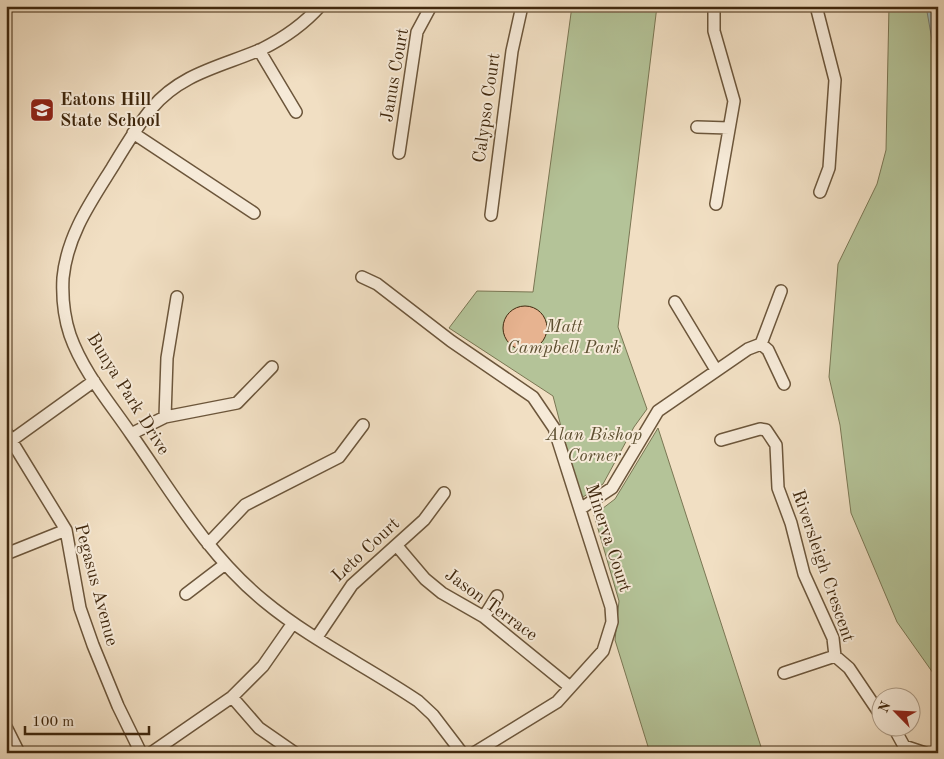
<svg xmlns="http://www.w3.org/2000/svg" width="944" height="759" font-family="'Old Standard TT',serif">
<rect width="100%" height="100%" fill="#f1dfc3"/>
<filter id="stains"><feTurbulence type="fractalNoise" baseFrequency=".004" numOctaves="4"/><feColorMatrix values="0 0 0 0 .2 0 0 0 0 .09 0 0 0 0 .02 0 0 0 .5 -.17"/></filter>
<radialGradient id="worn" r=".72"><stop offset=".6" stop-color="#630" stop-opacity="0"/><stop offset="1" stop-color="#630" stop-opacity=".3"/></radialGradient>
<path fill="#b4c398" stroke="#7a7653" d="M572,6H657L618,327L647,409L634,427L603,484L580,499L553,396L449,328L477,291L533,292Z
M889,6H938V680L897,622L851,513L840,425L829,377L838,264L877,184L886,150Z
M658,428L763,753H650L615,640L619,601L594,515L615,499Z"/>
<path fill="#9dbbbc" stroke="#788076" d="M926,6H938V96L932,40Z"/>
<path fill="#e7b390" stroke="#40280e" d="M503 328a22 22 0 1 1 44 0a22 22 0 1 1-44 0Z"/>
<g fill="none" stroke-linecap="round" stroke-linejoin="round">
<defs>
<path id="minor" d="M320,6C304,24 284,38 262,49C223,66 181,73 152,108C137,126 124,148 112,168C90,203 67,236 63,278C62,297 64,317 70,335C83,372 110,403 131,434C173,494 207,554 264,601C311,640 368,667 418,701L433,715L462,753
M714,6V31L734,101L716,204
M816,6L835,80L829,168L820,192
M259,50L296,112
M697,127L729,128
M133,133L254,213
M399,153L417,32L431,6
M491,215L512,51L522,6
M362,277L377,284L451,341L533,397L554,428L611,607L612,622L603,651L557,702L474,753
M675,302L716,370
M761,344L781,291
M165,417L167,358L177,297
M6,432L66,530L80,608L93,645L118,706L141,753
M131,434L165,417L237,403L272,367
M12,440L94,381
M721,440L760,429L766,430L776,445L778,488L791,523L804,574L833,638L835,656L849,668L882,717
M580,509L612,488L658,411L748,349L761,344L768,350L784,384
M208,544L245,505L339,457L363,425
M397,546L425,579L442,593L484,617L570,687
M6,554L66,530
M186,594L224,565
M484,617L497,596
M317,637L352,585L424,520L444,493
M784,673L835,656
M232,697L259,728L295,753
M893,726L904,746L925,753
M6,727L19,753
M151,753L232,697L263,666L293,623"/>
</defs>
<use href="#minor" stroke="#6c563b" stroke-width="14"/>
<use href="#minor" stroke="#f6ead8" stroke-width="11"/>
</g>
<defs>
<symbol id="school-square" viewBox="-11 -11 22 22"><rect x="-9" y="-9" width="18" height="18" rx="4" fill="#8f2418" stroke="#f6ead8"/><path d="M0-5L7-2L0 1L-7-2ZM-4 1L0 2.5L4 1V4Q0 6-4 4Z" fill="#fff"/></symbol>
</defs>
<g fill-rule="evenodd">
<use href="#school-square" x="28" y="96" width="28" height="28"/>
</g>
<g text-anchor="middle" dominant-baseline="central" stroke-width="4" stroke-linejoin="round" paint-order="stroke">
<g font-size="18" fill="#40280e" stroke="#f6ead8">
<text transform="translate(395 75) rotate(-80)">Janus Court</text>
<text transform="translate(487 108) rotate(-82)">Calypso Court</text>
<text transform="translate(128 394) rotate(58)">Bunya Park Drive</text>
<text transform="translate(608 538) rotate(72)">Minerva Court</text>
<text transform="translate(366 550) rotate(-43)">Leto Court</text>
<text transform="translate(823 566) rotate(71)">Riversleigh Crescent</text>
<text transform="translate(96 585) rotate(75)">Pegasus Avenue</text>
<text transform="translate(491 605) rotate(36)">Jason Terrace</text>
</g>
<g font-size="18" font-weight="bold" fill="#40280e" stroke="#f6ead8" text-anchor="start">
<text x="60" y="100">Eatons Hill<tspan x="60" dy="21">State School</tspan></text>
</g>
<g font-size="18" font-style="italic" fill="#5d4f30" stroke="#f6ead8">
<text x="564" y="327">Matt<tspan x="564" dy="21">Campbell Park</tspan></text>
<text x="594" y="435">Alan Bishop<tspan x="594" dy="21">Corner</tspan></text>
</g>
</g>
<rect width="944" height="759" fill="none" stroke="#f1dfc3" stroke-width="25"/>
<rect x="8" y="8" width="929" height="744" fill="none" stroke="#40280e" stroke-width="2.5"/>
<rect x="12" y="12" width="919" height="734" fill="none" stroke="#40280e"/>
<g transform="translate(896 712) rotate(294)"><circle r="24" fill="#f6ead8" stroke="#ad9c87"/>
<path d="M0-4L9 19L0 12L-9 19Z" fill="#8f2418"/>
<text y="-8" font-size="14" font-weight="bold" text-anchor="middle" fill="#40280e">N</text>
</g>
<path d="M25 726v8h124v-8" fill="none" stroke="#40280e" stroke-width="2.5"/>
<text x="32" y="726" font-size="15" fill="#40280e" stroke="#f6ead8" stroke-width="4" paint-order="stroke">100 m</text>
<rect width="100%" height="100%" filter="url(#stains)"/>
<rect width="100%" height="100%" fill="url(#worn)"/>
</svg>
